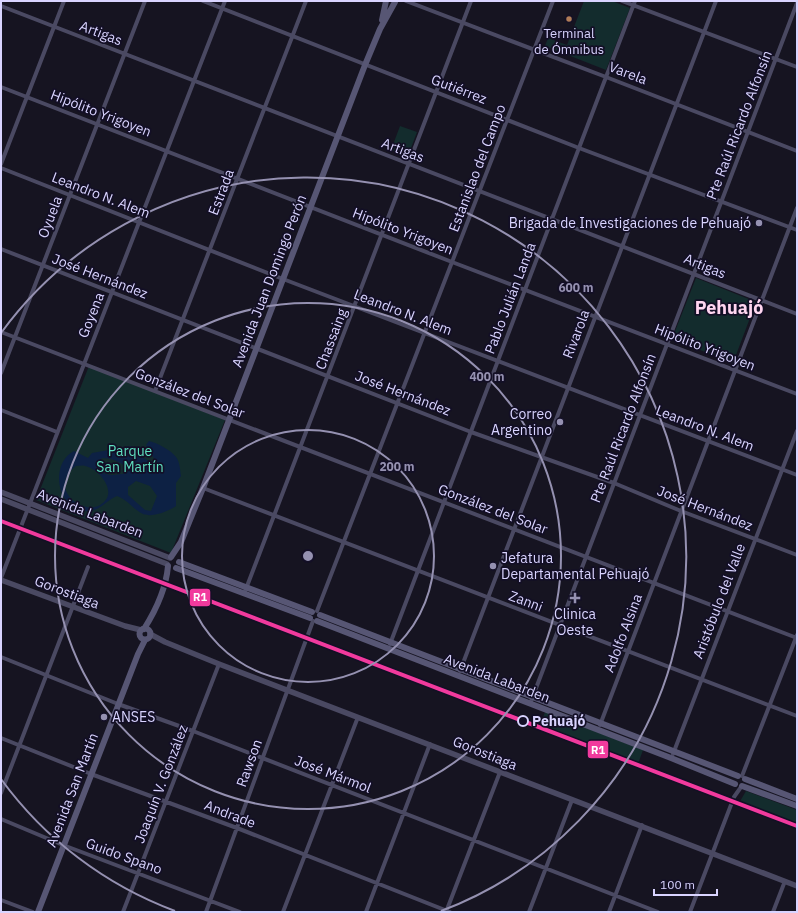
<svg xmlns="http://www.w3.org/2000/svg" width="798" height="913" font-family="'IBM Plex Sans',sans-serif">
<rect width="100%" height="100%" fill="#161421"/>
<path fill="#132c2d" d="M584,1H612L630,8L606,70L545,46L548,38L567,45Z
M400,126L417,132L408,156L391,150Z
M696,278L756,302L733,363L672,339Z
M89,366L225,420L171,553L36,500Z
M545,712L643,750L638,764L540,726Z
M746,791L797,810V825L739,803Z"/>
<path fill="#0d2144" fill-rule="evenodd" d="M149,441C157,443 171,450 176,457C180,462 180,470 181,476L176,483V506C169,511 152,518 143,514C134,510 128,500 117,496C105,501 99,513 84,511C56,508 50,463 74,451L88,458L92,453L131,446L140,456L151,462L155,460L146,445ZM102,458C113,458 120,462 129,469L127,473C116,475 107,477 98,470L97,464ZM76,466C79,466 83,465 85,466C97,468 113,486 107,498C92,524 43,490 76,466ZM136,481L150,486L157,496L151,511L145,510L128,495V487Z"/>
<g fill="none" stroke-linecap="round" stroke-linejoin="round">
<path stroke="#4a4962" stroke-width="4" d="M203,1L579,148L797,230
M406,1L606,77L797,151
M622,1L797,67
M1,6L797,314
M1,87L452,262L797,394
M1,164L64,1
M1,168L283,279L797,475
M1,249L471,432L614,483L681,511L797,555
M1,332L797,638
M1,373L145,1
M155,391L306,1
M1,410L57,432
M203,488L797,716
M1,578L225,1
M244,594L471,1
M317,611L553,1
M390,644L635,1
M1,657L118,704L193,731L658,912
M460,671L716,1
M530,704L797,3
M600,725L797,208
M1,738L91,774L237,828L450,912
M673,754L797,431
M742,776L797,635
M1,793L88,567
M1,819L63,845L240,912
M1,900L33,912
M123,912L219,664
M206,912L313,621
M283,912L358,717
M366,912L430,744
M446,912L500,772
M529,912L572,800
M609,912L642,825
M690,912L734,797L741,787
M773,912L785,881"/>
<path stroke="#4a4962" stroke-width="5.5" d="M1,492L170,558
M1,499L167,564
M1,580L125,626L141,630
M150,634L165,642L219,664L797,886"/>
<path stroke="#575674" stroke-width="6" d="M382,20L386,1
M171,557L181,542L203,488L365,65L380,29L395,2
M179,562L312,612
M176,568L310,618
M320,615L738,776
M317,621L671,758L735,784
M139.5 634a5.5 5.5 0 1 1 11 0a5.5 5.5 0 1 1-11 0Z
M144,629C156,610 166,589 168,566
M745,779L797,799
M742,786L797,806
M38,912L138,654L145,640"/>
<defs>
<path id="rail-1" d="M1,521L797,826"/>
</defs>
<use href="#rail-1" stroke="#130f26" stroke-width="7"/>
<use href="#rail-1" stroke="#f13a9d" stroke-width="4"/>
</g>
<g fill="none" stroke="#9591b1" stroke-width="2">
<circle cx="308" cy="556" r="126"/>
<circle cx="308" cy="556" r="253"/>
<path d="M175 911A379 379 0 0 1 1 779M1 333A379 379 0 1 1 441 911"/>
</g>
<circle fill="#b07c57" stroke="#130f26" stroke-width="1.5" cx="569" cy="19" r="3.5"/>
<g fill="#9591b1" stroke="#130f26" stroke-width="1.5">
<circle cx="759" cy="223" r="4"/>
<circle cx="560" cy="422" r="4"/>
<circle cx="493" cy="566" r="4"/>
<path d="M573 592h4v4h4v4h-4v4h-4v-4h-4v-4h4z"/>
<circle cx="104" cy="717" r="4"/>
</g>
<circle fill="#130f26" stroke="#d9d4ff" stroke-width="2" cx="523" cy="721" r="5"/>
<g text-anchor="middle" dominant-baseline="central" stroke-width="3.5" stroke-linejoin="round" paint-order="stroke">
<g font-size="13" fill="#d9d4ff" stroke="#130f26">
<text x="569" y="33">Terminal<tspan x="569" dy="16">de Ómnibus</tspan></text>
</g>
<g font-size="14" fill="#d9d4ff" stroke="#130f26">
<text transform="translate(101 33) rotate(21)">Artigas</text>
<text transform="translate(628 73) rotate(21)">Varela</text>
<text transform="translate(459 89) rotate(21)">Gutiérrez</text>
<text transform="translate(101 113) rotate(21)">Hipólito Yrigoyen</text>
<text transform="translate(739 125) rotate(-69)">Pte Raúl Ricardo Alfonsín</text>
<text transform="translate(403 150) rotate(21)">Artigas</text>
<text transform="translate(477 168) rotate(-69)">Estanislao del Campo</text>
<text transform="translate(221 192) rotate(-69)">Estrada</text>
<text transform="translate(101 195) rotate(21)">Leandro N. Alem</text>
<text transform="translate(50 217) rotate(-69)">Oyuela</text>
<text transform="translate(403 231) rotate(21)">Hipólito Yrigoyen</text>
<text transform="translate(705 266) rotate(22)">Artigas</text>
<text transform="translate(100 276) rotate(21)">José Hernández</text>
<text transform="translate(269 281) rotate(-69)">Avenida Juan Domingo Perón</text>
<text transform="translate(510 298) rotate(-69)">Pablo Julián Landa</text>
<text transform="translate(403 312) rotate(21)">Leandro N. Alem</text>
<text transform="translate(91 315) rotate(-68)">Goyena</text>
<text transform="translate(576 334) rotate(-69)">Rivarola</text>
<text transform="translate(331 339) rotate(-69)">Chassaing</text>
<text transform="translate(705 347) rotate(21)">Hipólito Yrigoyen</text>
<text transform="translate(190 393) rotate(21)">González del Solar</text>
<text transform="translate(403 393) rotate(21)">José Hernández</text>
<text transform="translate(623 428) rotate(-69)">Pte Raúl Ricardo Alfonsín</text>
<text transform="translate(705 428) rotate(21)">Leandro N. Alem</text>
<text transform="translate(705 508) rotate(21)">José Hernández</text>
<text transform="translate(493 509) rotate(21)">González del Solar</text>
<text transform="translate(90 513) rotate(21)">Avenida Labarden</text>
<text transform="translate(67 592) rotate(21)">Gorostiaga</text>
<text transform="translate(526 601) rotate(21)">Zanni</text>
<text transform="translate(719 601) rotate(-69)">Aristóbulo del Valle</text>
<text transform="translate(623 633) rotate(-69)">Adolfo Alsina</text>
<text transform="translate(497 678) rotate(21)">Avenida Labarden</text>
<text transform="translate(485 753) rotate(22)">Gorostiaga</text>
<text transform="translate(249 763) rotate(-70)">Rawson</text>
<text transform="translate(333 774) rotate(21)">José Mármol</text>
<text transform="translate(161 784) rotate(-69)">Joaquín V. González</text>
<text transform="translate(72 790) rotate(-69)">Avenida San Martín</text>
<text transform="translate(230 814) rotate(21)">Andrade</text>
<text transform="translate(124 856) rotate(20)">Guido Spano</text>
</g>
<g font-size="14" fill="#d9d4ff" stroke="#130f26" text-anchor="end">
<text x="751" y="223">Brigada de Investigaciones de Pehuajó</text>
<text x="552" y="414">Correo<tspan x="552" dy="16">Argentino</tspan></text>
<text x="501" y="558" text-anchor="start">Jefatura<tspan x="501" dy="16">Departamental Pehuajó</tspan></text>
<text x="575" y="614" text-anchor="middle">Clinica<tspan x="575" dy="16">Oeste</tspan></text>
<text x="112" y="717" text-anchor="start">ANSES</text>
</g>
<g font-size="14" fill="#5fe0c0" stroke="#130f26">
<text x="130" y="451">Parque<tspan x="130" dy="16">San Martín</tspan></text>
</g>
<g font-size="14" font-weight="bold" fill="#d9d4ff" stroke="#130f26" text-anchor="start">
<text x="532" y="721">Pehuajó</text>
</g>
<g font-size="18" font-weight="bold" fill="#ffd6f0" stroke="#130f26">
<text x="729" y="307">Pehuajó</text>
</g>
</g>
<circle cx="308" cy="556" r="6" fill="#9591b1" stroke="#130f26" stroke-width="2"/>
<g font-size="12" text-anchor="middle" font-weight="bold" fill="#9591b1" stroke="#130f26" stroke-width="3.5" stroke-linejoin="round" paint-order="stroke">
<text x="576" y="292">600 m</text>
<text x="487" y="381">400 m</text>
<text x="397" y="471">200 m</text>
</g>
<g stroke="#130f26" stroke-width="1.5">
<rect x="189" y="588" width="22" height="19" rx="4" fill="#f13a9d"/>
<rect x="587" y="740" width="22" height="19" rx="4" fill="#f13a9d"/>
</g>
<g font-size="11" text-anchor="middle" font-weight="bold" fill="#fff">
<text x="200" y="601">R1</text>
<text x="598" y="754">R1</text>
</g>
<rect width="798" height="913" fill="none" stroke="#d9d4ff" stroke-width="4"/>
<path d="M654 889v6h63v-6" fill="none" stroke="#d9d4ff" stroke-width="2"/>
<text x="660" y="889" font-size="12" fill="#d9d4ff" stroke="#130f26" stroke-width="3" paint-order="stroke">100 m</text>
</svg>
